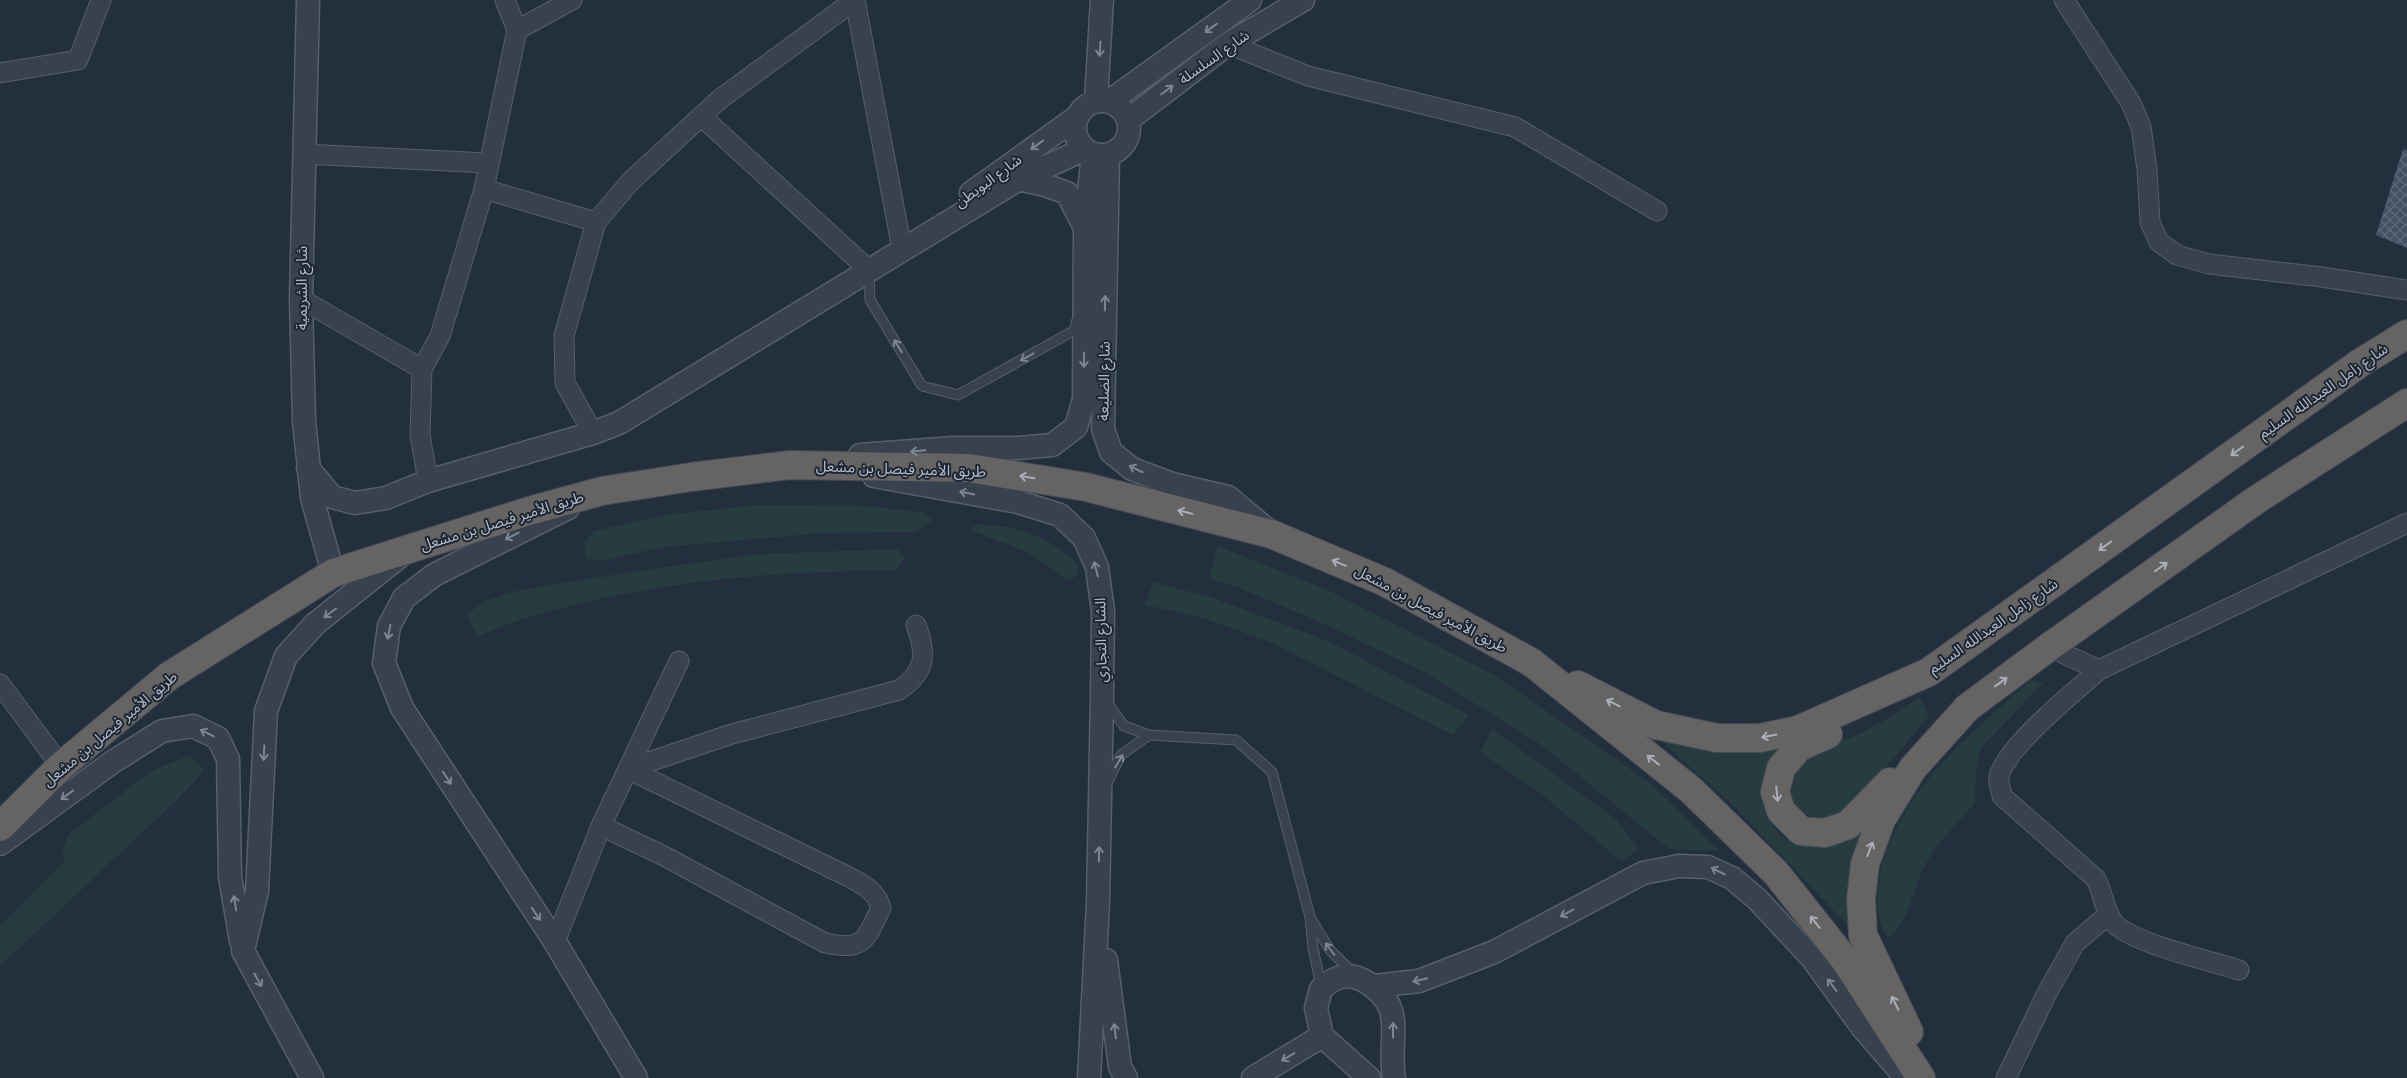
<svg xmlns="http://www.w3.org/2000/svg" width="2407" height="1078" font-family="Karla,'Noto Sans Arabic',sans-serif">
<defs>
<pattern id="building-cross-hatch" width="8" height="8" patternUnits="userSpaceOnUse" patternTransform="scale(1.25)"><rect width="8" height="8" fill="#455162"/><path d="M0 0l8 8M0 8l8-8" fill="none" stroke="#5d6877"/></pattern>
</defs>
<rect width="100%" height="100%" fill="#242f3e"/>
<path fill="#263c3f" d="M756,505L870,506L924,513L932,520L916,532L824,533L665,547L600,561L586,559L584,543L594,531L665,515Z
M977,524C1019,526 1047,535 1078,564L1077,575L1069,581L1027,552L970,530Z
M1218,546L1330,591L1496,676L1653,785L1719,851L1669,849L1543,746L1426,673L1322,623L1237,587L1209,579Z
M897,549L905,558L896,571C798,570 700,578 604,598C561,608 518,618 477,637L467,614L485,601L520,590L664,567L760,554Z
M1153,582L1210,597L1328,641L1469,715L1453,735L1268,641L1202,618L1145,605Z
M2031,680L2043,683L1981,748L1976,774L1975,803C1958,823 1937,842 1924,867C1912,890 1910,923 1888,938C1876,921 1876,900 1879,880C1895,793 1969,735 2031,680Z
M1920,697L1929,716L1846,814C1840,816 1833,819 1827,819C1811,820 1788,807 1788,788C1788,781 1791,773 1792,765L1815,750L1853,737L1887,719Z
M1492,729L1616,819L1639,849L1621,861L1540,793L1480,752Z
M1661,741L1724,753L1782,749L1774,757L1764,775L1761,797L1769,820L1781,837L1801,844L1827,847L1864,824L1851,866L1849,927L1734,806Z
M190,755L204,771L178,799L0,966V927L64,862L63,847L69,834L151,771Z"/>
<path fill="url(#building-cross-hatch)" d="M2403,149L2407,150V248L2376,235Z"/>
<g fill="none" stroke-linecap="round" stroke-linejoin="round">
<defs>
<path id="service" d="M869,273L870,300L922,386L958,395L1075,330L1076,322
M1106,701L1124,726L1149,735L1236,740L1272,772L1310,917L1313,948L1321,986
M1106,785L1121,755L1149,735
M1311,919L1330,950L1352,972"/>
<path id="minor" d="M2064,0L2131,103L2141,127L2147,169L2150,222L2159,242L2177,255L2209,264L2322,277L2407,290
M517,30L572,0
M1228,44L1308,76L1515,127L1657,211
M0,73L78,60L101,0
M701,116L869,270
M303,154L488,163
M484,189L596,222
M301,299L422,369
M593,433L565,383L564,336L596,222L631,181L720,99L855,0L902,249
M428,481L420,435L422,369L440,336L484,189L517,30L505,0
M2049,647L2099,670L2407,523
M2099,670C2075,692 2006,746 1999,777C1998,782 2001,790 2002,796L2096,879C2103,893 2104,909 2113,922C2130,943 2211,961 2239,970
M0,684L61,766
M628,769L732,734L899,690C926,672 927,654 916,625
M601,826L664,856L825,943C864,951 865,941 881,908C876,890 863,885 847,876L628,769
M555,942L601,826L679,661
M2006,1078L2046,995L2075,943L2109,914"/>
<path id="tertiary" d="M308,0L301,299L304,421L312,498L333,573
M1096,100L1102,0
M1075 128a27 27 0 1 1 54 0a27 27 0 1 1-54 0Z
M1110,101L1250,0
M1128,120L1228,44L1303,0
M1108,155L1103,429L1111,452L1132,469L1172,484L1228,497L1271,533
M1019,179L1045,185L1067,193L1085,228
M971,193L1077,117
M860,455L953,448H1018L1052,445L1076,427L1084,399L1085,228L1093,154
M308,468L332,497L355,503L386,498L428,481L593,433L619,423L1019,179L1085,149
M874,476L1018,502L1060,515L1084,538L1097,567L1103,611L1102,695L1098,902L1089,1078
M568,508L434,575L404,598L389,626L384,663L402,708L555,942L636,1078
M0,844L114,761L162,731L193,726L218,738L228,759L230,877L241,941
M1106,960L1120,1067L1126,1078
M1374,986L1419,981L1494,952L1643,873L1679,866L1708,867L1732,878L1757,899L1812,958L1862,1027L1906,1078
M1322,1036L1369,1078
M312,1078L243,951L257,891L266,711L286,656L315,624L404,553
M1253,1078L1322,1036L1316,1008L1321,989C1334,977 1347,972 1363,980C1409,1006 1387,1036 1394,1078"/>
<path id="trunk" d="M1578,685L1656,725L1717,738H1760L1798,730L1929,672L2360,363L2407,334
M1828,734L1799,747L1781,768L1775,792L1781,811L1801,831L1825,833L1848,825L1890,782
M0,827L61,766L169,676L333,573L529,511L602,491L691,477L790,465L969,468L1086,487L1271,534L1385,582L1531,662L1691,790L1776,873L1845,960L1921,1078
M1909,1032L1863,935L1861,899L1865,864L1881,820L1913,768L1967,708L2049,647L2256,500L2407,403"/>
</defs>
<use href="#service" stroke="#565f6c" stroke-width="11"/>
<use href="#minor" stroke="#565f6c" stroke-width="21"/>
<use href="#tertiary" stroke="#565f6c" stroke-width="25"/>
<use href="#trunk" stroke="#434c59" stroke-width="30"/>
<use href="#service" stroke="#38414e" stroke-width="9"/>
<use href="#minor" stroke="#38414e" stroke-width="19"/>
<use href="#tertiary" stroke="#38414e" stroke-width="22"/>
<use href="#trunk" stroke="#656462" stroke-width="28"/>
</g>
<defs><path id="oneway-shaft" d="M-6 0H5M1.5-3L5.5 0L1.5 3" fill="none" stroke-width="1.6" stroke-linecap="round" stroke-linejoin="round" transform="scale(1.25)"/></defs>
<g stroke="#7c8592">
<use href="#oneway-shaft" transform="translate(1211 28) rotate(144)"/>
<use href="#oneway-shaft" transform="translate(1100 49) rotate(94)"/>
<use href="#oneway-shaft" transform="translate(1167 90) rotate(-37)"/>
<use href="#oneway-shaft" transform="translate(1037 145) rotate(144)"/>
<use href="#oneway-shaft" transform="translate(1105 303) rotate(-89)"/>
<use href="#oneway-shaft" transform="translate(898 346) rotate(-121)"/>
<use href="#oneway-shaft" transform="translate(1027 357) rotate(151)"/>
<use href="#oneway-shaft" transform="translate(1084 360) rotate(91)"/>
<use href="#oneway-shaft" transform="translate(918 451) rotate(175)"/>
<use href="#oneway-shaft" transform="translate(1136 469) rotate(-154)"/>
<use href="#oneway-shaft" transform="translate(967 493) rotate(-169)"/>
<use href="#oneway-shaft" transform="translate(512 536) rotate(153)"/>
<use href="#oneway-shaft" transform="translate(1096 569) rotate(-104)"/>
<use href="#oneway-shaft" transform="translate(330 613) rotate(143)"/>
<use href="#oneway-shaft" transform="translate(389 632) rotate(101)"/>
<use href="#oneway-shaft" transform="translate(207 733) rotate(-153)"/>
<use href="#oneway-shaft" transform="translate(264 753) rotate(93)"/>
<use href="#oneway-shaft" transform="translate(1119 761) rotate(-59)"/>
<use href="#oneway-shaft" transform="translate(447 778) rotate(57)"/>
<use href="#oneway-shaft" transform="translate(67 795) rotate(144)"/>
<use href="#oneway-shaft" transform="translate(1099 854) rotate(-89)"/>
<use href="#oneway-shaft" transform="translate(1718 871) rotate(-154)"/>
<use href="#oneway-shaft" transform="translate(235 903) rotate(-99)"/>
<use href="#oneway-shaft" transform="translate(1567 913) rotate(152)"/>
<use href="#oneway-shaft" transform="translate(536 914) rotate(57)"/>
<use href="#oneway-shaft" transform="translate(1330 949) rotate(-127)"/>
<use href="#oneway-shaft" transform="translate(258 980) rotate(61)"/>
<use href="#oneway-shaft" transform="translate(1420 980) rotate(166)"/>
<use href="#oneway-shaft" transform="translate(1832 985) rotate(-127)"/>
<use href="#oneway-shaft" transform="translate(1393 1030) rotate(-90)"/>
<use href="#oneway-shaft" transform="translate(1115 1031) rotate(-97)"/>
<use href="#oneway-shaft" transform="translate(1288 1057) rotate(149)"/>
</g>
<g stroke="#a8afba">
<use href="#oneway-shaft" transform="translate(2237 451) rotate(144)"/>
<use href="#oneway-shaft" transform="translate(1027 477) rotate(-171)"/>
<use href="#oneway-shaft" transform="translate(1185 512) rotate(-166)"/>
<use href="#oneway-shaft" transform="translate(2105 546) rotate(144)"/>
<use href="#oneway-shaft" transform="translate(1339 563) rotate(-157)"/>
<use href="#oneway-shaft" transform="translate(2161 567) rotate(-35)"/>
<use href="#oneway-shaft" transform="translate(2001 682) rotate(-36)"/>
<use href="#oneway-shaft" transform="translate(1613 703) rotate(-153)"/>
<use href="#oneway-shaft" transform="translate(1769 736) rotate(169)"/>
<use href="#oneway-shaft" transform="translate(1653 760) rotate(-142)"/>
<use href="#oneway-shaft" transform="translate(1777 794) rotate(84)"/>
<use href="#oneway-shaft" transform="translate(1870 849) rotate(-69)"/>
<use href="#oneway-shaft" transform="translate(1815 922) rotate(-129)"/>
<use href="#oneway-shaft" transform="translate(1895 1003) rotate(-116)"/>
</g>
<g text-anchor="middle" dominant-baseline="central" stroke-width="4" stroke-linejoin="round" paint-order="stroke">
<g font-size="15" fill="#b4bcc9" stroke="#1d2633">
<text transform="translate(1214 57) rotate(-35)">شارع السلسلة</text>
<text transform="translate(988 181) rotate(-36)">شارع البويطن</text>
<text transform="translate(302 288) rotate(-90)">شارع الشريمية</text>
<text transform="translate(1104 381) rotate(-89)">شارع الضليعة</text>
<text transform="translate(2323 391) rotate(-35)">شارع زامل العبدالله السليم</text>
<text transform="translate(901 469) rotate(2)">طريق الأمير فيصل بن مشعل</text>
<text transform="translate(502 521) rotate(-17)">طريق الأمير فيصل بن مشعل</text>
<text transform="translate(1431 609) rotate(28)">طريق الأمير فيصل بن مشعل</text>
<text transform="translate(1993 626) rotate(-35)">شارع زامل العبدالله السليم</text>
<text transform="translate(1101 640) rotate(-91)">الشارع التجاري</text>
<text transform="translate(110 729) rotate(-40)">طريق الأمير فيصل بن مشعل</text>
</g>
</g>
</svg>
